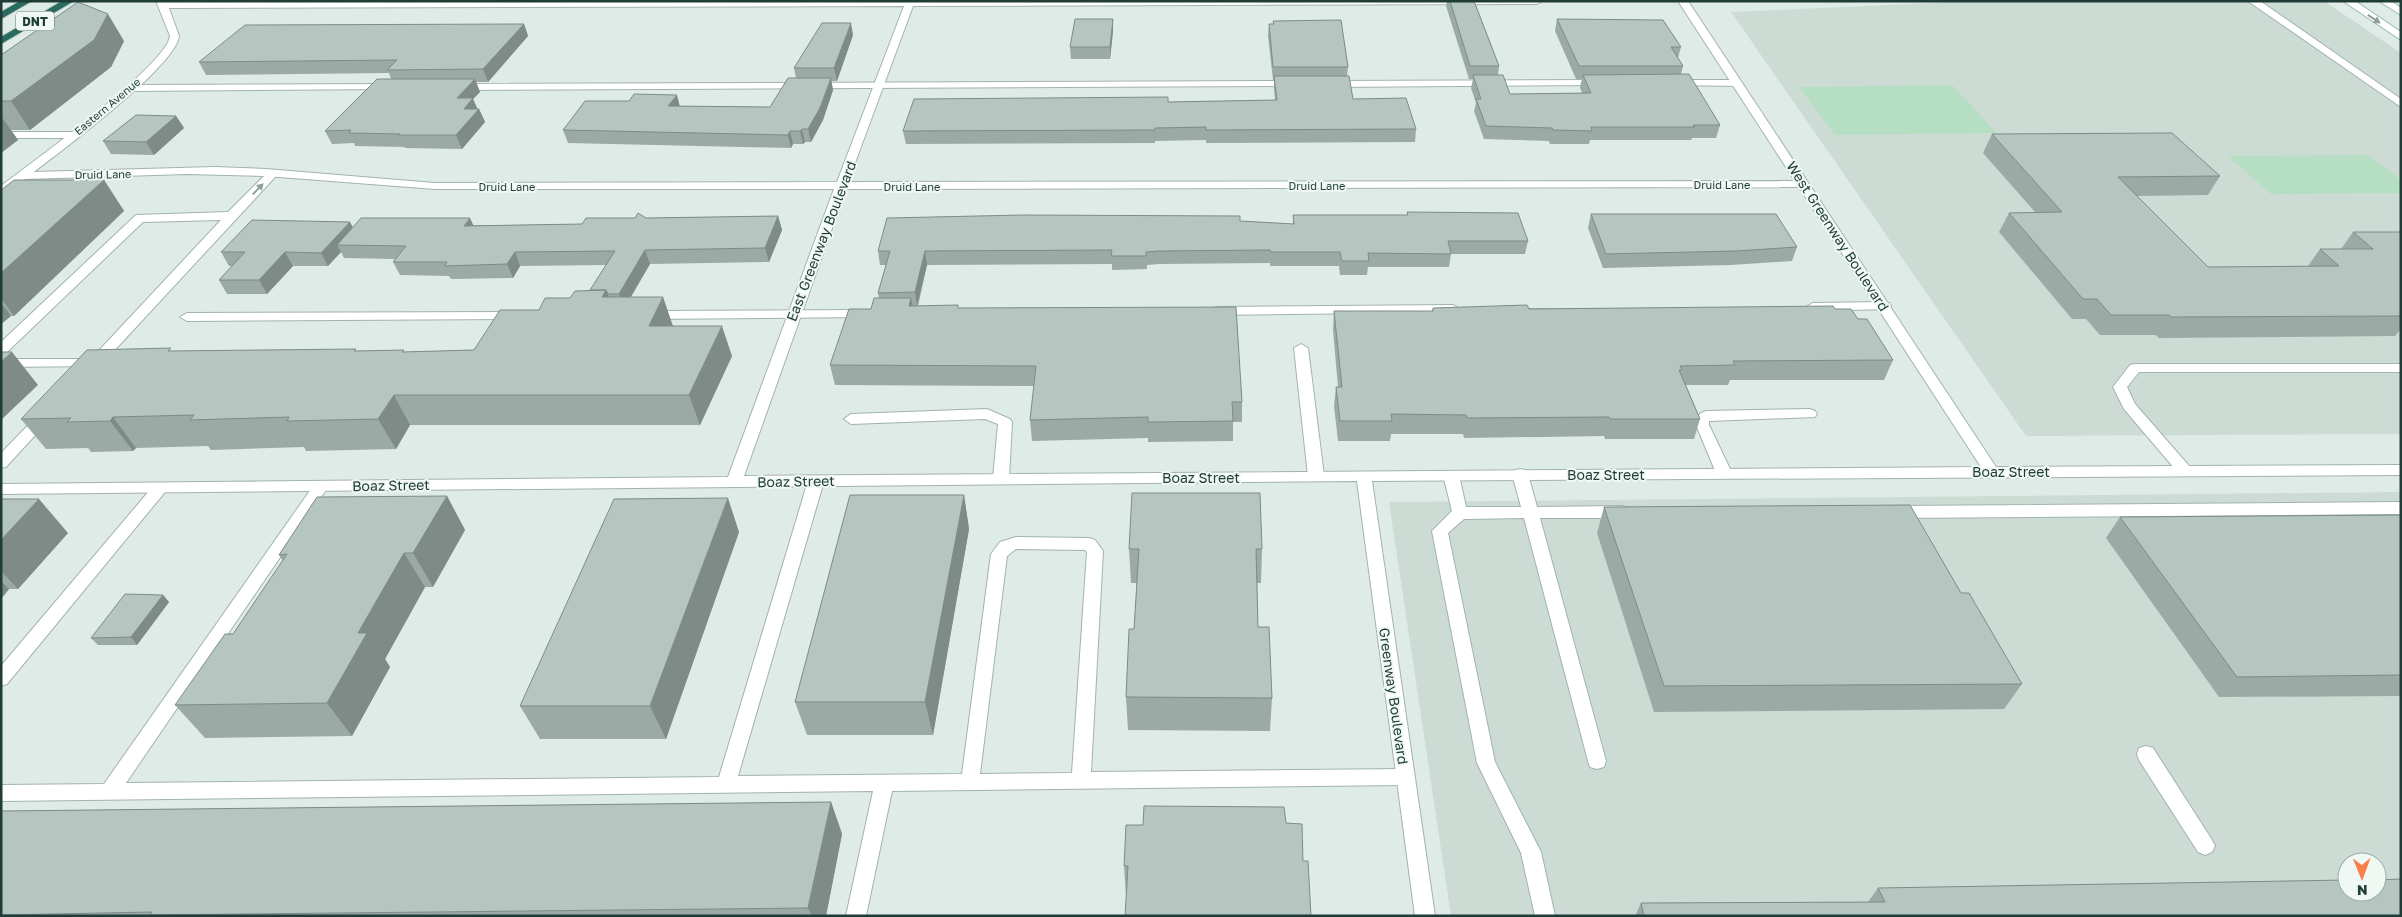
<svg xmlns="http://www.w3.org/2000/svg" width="2402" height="917" font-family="'Golos Text',sans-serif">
<rect width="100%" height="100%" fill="#dfebe6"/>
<path fill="#cddbd5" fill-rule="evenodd" d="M1975,1H2324L2401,53V434L2026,436L1731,12Z
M2401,492V916H1451L1389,502ZM2347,862H2377V892H2347Z"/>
<path fill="#b6dec2" d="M1952,85L1997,133L1835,135L1799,87Z
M2368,155L2401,180V193L2271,194L2228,156Z"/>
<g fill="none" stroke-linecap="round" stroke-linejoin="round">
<defs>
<path id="lane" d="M2248,1H2260L2401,99V107Z
M1600,80L1605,83L1604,85L1331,87L1326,84L1331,81Z
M1673,80H1737L1742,83L1737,86L1669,85L1668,83Z
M1293,81L1298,84L1297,86L458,90L453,87L458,84Z
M388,84L393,87L392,89L130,91L125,88L130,85Z
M1,132H72L78,135L72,138H1Z
M273,170L277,171L279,173L277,175L100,366L1,367V359H91L221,220L143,222L6,353L1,354V342L136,215L228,212L269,171Z
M1884,302L1889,303L1891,306L1889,309L1813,311L1806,307L1813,303Z
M1453,305L1460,309L1458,312L1216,315L1209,311L1216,307Z
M868,310L875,314L873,317L648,319L641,315L648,311Z
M515,312L522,316L520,319L187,321L180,317L187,313Z
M1301,344L1308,348L1324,476L1321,480H1311L1308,476L1294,348Z
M2135,364H2401V372H2139L2127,387L2135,404L2190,467L2193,471L2190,475H2180L2124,409L2113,387L2130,365Z
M987,409L1010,419L1012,422L1009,478L1006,482H996L993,478L998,424L985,419L851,424L844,419L851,414Z
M1810,409L1815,411L1817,414L1815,417L1709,421V425L1732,473L1729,477H1719L1716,473L1694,420L1701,413L1706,411Z
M45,411L52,416L50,419L6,467L1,468V453L40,413Z
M1520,469L1525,470L1528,474L1537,507L1622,506L1628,508L1630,512L1628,516L1622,518H1540L1606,761L1604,767L1597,769L1590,767L1588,761L1524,518L1464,519L1448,533L1495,762L1541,852L1555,916H1535L1521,853L1477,763L1432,531L1452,511L1443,475L1446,471H1456L1459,475L1466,507H1521L1512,474L1515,470Z
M816,476L821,477L824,481L738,776L962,774L991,554L1000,542L1016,537L1089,538L1095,540L1103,551L1091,772L1405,769L1412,771L1414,777L1412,783L1405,785L892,791L866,916H846L873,791L1,801V785L104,784L316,482H326L329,486L326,490L126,783L719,777L808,481L811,477ZM1016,549L1085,550L1087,552L1072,773L980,774L1007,556Z
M160,483L165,484L168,488L165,492L7,684L1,686V666L155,484Z
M2401,502V514L1895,518L1889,516L1887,512L1889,508L1895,506Z
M2146,746L2153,748L2212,840L2215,846L2212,852L2205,855L2198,852L2139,760L2137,754L2139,748Z"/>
<path id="street" d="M156,1H1542L1537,4L913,6L848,182L1795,181L1678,1H1688L1996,467L2401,465V475L1372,481L1435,916H1415L1357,481L1,494V484L728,477L834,189H435L266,176L187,174L25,179L1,195V186C30,164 167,65 170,36ZM904,6L837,182L435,183L266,169L215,167L34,172C61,151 177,65 179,36L169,8ZM1799,187L1981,467L744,476L846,189Z"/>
<path id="secondary" d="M2343,1H2355L2401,32V40Z
M2379,1H2391L2401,8V15Z"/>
<path id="highway" d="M20,1H32L1,19V12Z
M62,1H74L1,44V37Z"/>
</defs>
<use href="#lane" stroke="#a2b3ae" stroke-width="2"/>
<use href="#street" stroke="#a2b3ae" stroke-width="2"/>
<use href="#secondary" stroke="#9db8af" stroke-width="2"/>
<use href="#highway" stroke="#c0c8c7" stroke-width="2"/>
<use href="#lane" fill="#fff" fill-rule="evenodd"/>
<use href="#street" fill="#fff" fill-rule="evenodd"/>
<use href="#secondary" fill="#fff" fill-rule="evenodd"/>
<use href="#highway" fill="#296b5f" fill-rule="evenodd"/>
</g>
<path fill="#9baaa4" d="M1447,1H1474L1499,66L1498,75L1510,94L1582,93L1580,87L1582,79H1576L1555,31L1557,19L1681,47L1678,58L1683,66L1681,74L1720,125L1716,138H1692L1691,140H1590L1589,144H1550L1549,141L1484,139L1474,111L1476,103L1471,88L1473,79H1469L1446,6Z
M1113,19V31L1110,59H1071L1070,47Z
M1273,21L1348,67L1347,76L1353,99L1416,129L1415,142L1206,143V140L1155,141V143L906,144L903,131L1168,102L1275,100L1274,89V80H1273L1268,36L1269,24H1273Z
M524,24L528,36L488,82H476L480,92L473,99L477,109H479L485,122L462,149L405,148L404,147L355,146L354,143L332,144L325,131L391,79L389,73L206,75L199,62Z
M853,35L837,81H831L833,90L823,120L811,142H805L803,144H793L791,148L568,143L563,130L680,106L770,107L796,78L794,68Z
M124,41L111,67L30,130H11L18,140L1,153V55Z
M176,116L184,128L154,155L111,154L103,141Z
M1992,134L2220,176L2208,195L2137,196L2208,267L2308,266L2320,249H2341L2353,232H2401V329L2395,336L2159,338L2156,335H2100L2086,319H2072L1999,232L2009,213L2035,212L1983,153Z
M104,180L124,211L14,316H11L1,324V190Z
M1407,212L1528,241L1525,254H1451L1449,267H1368L1367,275H1340L1339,266H1270V263L1159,264L1147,265V269L1112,270V264L927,265L918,306L959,308L1242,402V422H1233V441L1148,442V438L1032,441L1030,420L1034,386L835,385L830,365L879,298L878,293L886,265H880L878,251L1240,221L1293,224V215H1407Z
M1591,214L1797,247L1792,261L1731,265L1603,268L1588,228Z
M778,216L782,230L769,262L650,264L631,297L673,326L732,356L700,425H410L396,449L306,451L304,447L211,450L208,446L136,448L133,451L91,452L88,448L46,449L21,419L173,351H357L405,352L474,350L539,310L590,290L606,265L520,266L513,278L451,279L449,276L400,275L393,262L395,259L344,258L341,252L328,266H293L267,294H227L219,280L232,266H229L221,252L353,227L582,224L646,218Z
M1433,308L1835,309L1858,319L1893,360L1884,380H1730L1728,385H1686L1700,419L1694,439H1605L1604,436L1464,438L1463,434H1391L1390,441H1338L1334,406L1336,387H1338L1333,330L1334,311H1432Z
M964,495L969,529L933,735H807L795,702Z
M447,496L465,530L433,587H425L385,659L390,667L352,736L205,738L175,705L233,634L283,561L279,555Z
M1,499L68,533L18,589H9L1,599Z
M1604,507L1961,593L2022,684L2004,709L1654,712L1597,533Z
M2401,515V696L2219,697L2106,538L2120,517Z
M739,532L666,739H540L520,706Z
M1129,549H1262L1261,583H1257L1258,627L1272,698L1270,731L1128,730L1126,697L1134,629L1137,583H1131Z
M163,595L169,602L137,645H98L91,638Z
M831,802L842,834L826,916H1V811Z
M1286,823L1126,895L1124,866Z
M1878,888L2401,916H1635L1641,903L1868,902Z"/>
<path fill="#7e8b86" d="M108,14L124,41L111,67L30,130L11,101Z
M1113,19V31L1110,59V47Z
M851,23L853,35L837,81L834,68Z
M524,24L528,36L488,82L483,69Z
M831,78L833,90L823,120L811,142L808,129Z
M475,79L480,92L473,99L478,110L479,109L485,122L462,149L456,135L457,98Z
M677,95L680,107L668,106Z
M1,116L18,140L1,153Z
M176,116L184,128L154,155L146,142Z
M802,129L805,142L803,144L800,131Z
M790,131L793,144L791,148L788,135Z
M104,180L124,211L14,316L1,298V273Z
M778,216L782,230L769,262L765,248Z
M470,218L476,231L464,226Z
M350,222L357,235L337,245L341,252L328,266L321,253Z
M645,250L650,264L624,308L619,294Z
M925,251L927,265L917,306L915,292Z
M285,252L293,266L267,294L259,280Z
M515,252L520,266L513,278L507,264Z
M606,290L618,320L602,297Z
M663,297L673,326H649Z
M911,298L915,318L909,306Z
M1,303L11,316L1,324Z
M722,326L732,356L700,425L689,395Z
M12,352L38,385L1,420V362Z
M394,395L410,425L396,449L378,419Z
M113,417L136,448L133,451L110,421Z
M964,495L969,529L933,735L925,702Z
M447,496L465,530L433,587L413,553Z
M728,498L739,532L666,739L650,706Z
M39,499L68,533L18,589L1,571V540Z
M404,553L425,587L385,659L390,667L352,736L327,703L358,633Z
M1,581L9,589L1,599Z
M163,595L169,602L137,645L131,637Z
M831,802L842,834L826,916H812L808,908Z"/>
<path fill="#b4c6bf" stroke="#7e8b86" d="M1450,1H1474L1499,66H1470Z
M78,2L108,14L94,40L11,101H1V55Z
M1075,19H1113L1110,47H1070Z
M1557,19L1663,20L1681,47H1671L1683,66H1579Z
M1341,20L1348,67H1273L1269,24H1274L1273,21Z
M822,23H851L834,68H794Z
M524,24L483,69L387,70L397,60L199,62L245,25Z
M1689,74L1720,125H1693L1695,127H1591L1592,131L1553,130L1552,128L1486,126L1476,99H1481L1473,75H1503L1510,94L1591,93L1583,75Z
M1274,76H1349L1353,99L1406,98L1416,129L1206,130V127L1155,128V130L903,131L914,99L1168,97V102L1277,100Z
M788,78H831L820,108L808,129H802L800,131H790L788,135L563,130L585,101H629L634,94L677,95L668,106L770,107Z
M377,79H475L457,98H473L464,109H479L456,135H399L400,134L349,133L351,130L325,131Z
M136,115L176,116L146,142L103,141Z
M2172,133L2220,176L2118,177L2208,267L2339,266L2320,249H2373L2353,232H2401V316L2171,317L2169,315H2111L2097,299H2083L2009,213L2062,212L1992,134Z
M14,180H104L1,273V190Z
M1407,212L1518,213L1528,241H1448L1451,254L1368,253L1369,261H1342L1340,252H1271L1270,250L1159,251L1146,252V256H1111L1112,250L925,251L915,292L878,293L890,251H878L887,218L1023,215L1240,216V221L1294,224L1293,215H1408Z
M638,213L646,218L778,216L765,248L645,250L619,294H608L606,290H590L615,251L515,252L507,264L445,266L447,262H393L406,246L337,245L361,218H470L464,226L582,224L586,218H635Z
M1591,214H1776L1797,247L1736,251L1606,254Z
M252,220L350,222L321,253L285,252L259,280H219L245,252H221Z
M606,290L602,297H663L649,326H722L689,395H394L378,419L287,421L289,417L190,420L194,415L113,417L110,421L67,422L71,418L21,419L87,350L171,348L168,351L356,349L354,351L404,350L402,352L474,350L500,310H539L545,298H570L575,291Z
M874,298H911L909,306L958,305V308L1236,307L1242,402H1232L1233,421L1148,422V417L1030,420L1036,366L830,365L849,309H871Z
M1527,305L1529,309L1833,306L1835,309H1851L1858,319H1867L1893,360L1733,361L1735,365L1680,366L1682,370H1679L1700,419H1610L1609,417L1467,418L1466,415L1391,414L1392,421H1340L1336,387H1342L1334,311H1433V308Z
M1,352H12L1,362Z
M1132,493H1260L1262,549H1256L1258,627H1269L1272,698L1126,697L1129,629H1134L1139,549H1129Z
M850,495H964L925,702H795Z
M447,496L413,553H404L358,633H367L327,703L175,705L225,634H233L287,554L279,555L317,497Z
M728,498L650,706H520L614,499Z
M1,499H39L1,540Z
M1910,505L1961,593H1969L2022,684L1664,686L1604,507Z
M2401,515V675L2237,677L2120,517Z
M125,594L163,595L131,637L91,638Z
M831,802L808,908L150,915L152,912L1,915V811Z
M1144,806L1284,807L1286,823L1302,824L1303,861H1308L1311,916H1125L1128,866H1124L1126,825H1143Z
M2401,879V916H1644L1641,903L1885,902L1878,888L2347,880V892H2377V880Z"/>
<defs><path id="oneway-solid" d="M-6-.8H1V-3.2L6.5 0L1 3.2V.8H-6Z" transform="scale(1.25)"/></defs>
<g fill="#8f9e9a">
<use href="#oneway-solid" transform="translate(2374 19) rotate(34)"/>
<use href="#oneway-solid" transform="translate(258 189) rotate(-46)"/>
</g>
<g text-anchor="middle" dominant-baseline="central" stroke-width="4" stroke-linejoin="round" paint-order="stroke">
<g font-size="11" fill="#1f3c36" stroke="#f0f8f4">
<text transform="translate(107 106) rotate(-40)">Eastern Avenue</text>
<text transform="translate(103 174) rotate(-1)">Druid Lane</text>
<text x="1722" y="184">Druid Lane</text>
<text x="1317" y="185">Druid Lane</text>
<text x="507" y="186">Druid Lane</text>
<text x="912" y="186">Druid Lane</text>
</g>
<rect fill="#f0f8f4" stroke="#5e746f" stroke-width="1" x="16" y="11.5" width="38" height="19" rx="4"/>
<g font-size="12" font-weight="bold" fill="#1f3c36">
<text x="35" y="21">DNT</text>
</g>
<g font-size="14" fill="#1f3c36" stroke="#f0f8f4">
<text transform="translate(1838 236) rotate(57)">West Greenway Boulevard</text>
<text transform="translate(821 241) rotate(-69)">East Greenway Boulevard</text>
<text x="2011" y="471">Boaz Street</text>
<text x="1606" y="474">Boaz Street</text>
<text x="1201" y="477">Boaz Street</text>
<text transform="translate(796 481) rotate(-1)">Boaz Street</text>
<text transform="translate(391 485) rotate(-1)">Boaz Street</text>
<text transform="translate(1394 696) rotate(82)">Greenway Boulevard</text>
</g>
</g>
<rect width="2402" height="917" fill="none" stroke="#1f3c36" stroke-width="5"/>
<g transform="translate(2362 877) rotate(179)"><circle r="24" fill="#f0f8f4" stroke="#9cada8"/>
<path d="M0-4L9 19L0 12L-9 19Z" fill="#fb7e4d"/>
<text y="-8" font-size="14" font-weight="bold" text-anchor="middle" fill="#1f3c36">N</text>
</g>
</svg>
